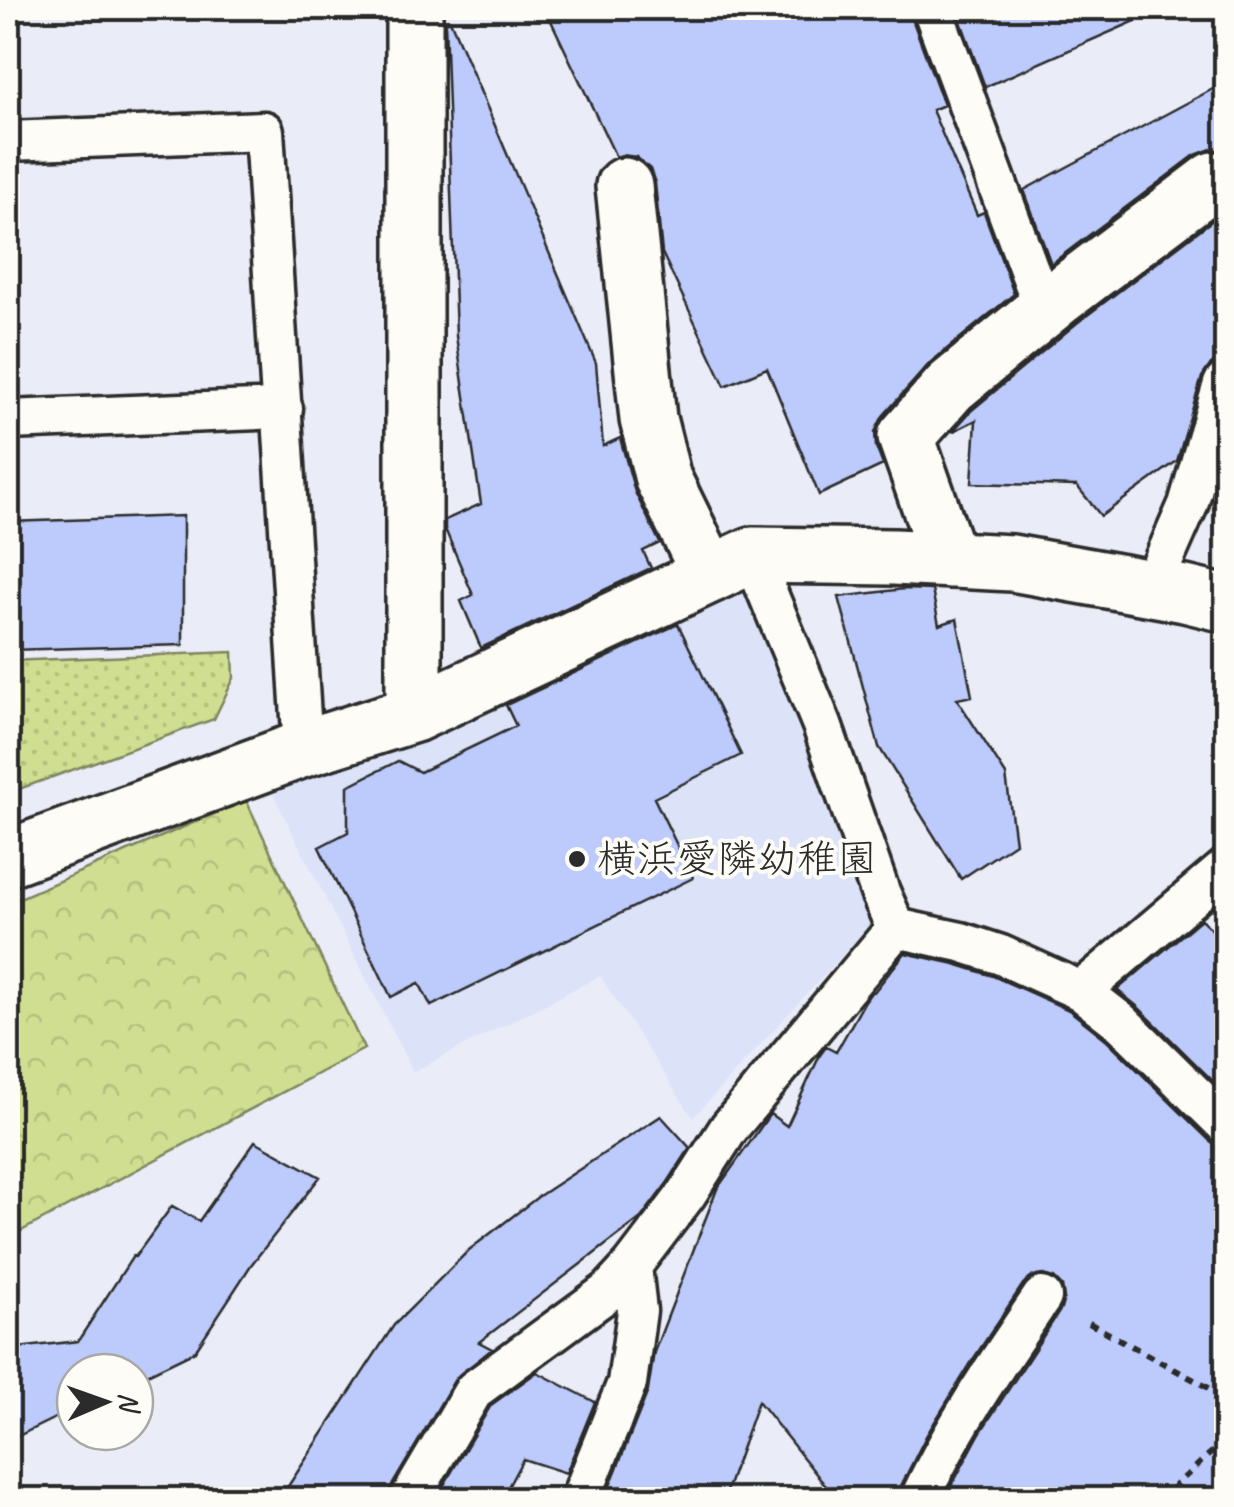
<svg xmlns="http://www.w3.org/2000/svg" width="1234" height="1507" font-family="Caveat,'Klee One',sans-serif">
<defs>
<pattern id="grass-dots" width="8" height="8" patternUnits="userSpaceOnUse" patternTransform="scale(2.5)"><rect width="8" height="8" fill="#d0de91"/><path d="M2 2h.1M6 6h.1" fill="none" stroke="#b3bf7d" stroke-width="1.8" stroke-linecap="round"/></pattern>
<pattern id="forest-crowns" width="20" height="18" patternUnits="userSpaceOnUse" patternTransform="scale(2.5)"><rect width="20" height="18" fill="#d0de91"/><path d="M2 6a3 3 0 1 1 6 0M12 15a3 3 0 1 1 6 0" fill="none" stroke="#b3bf7d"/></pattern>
</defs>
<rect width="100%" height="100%" fill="#eaedf8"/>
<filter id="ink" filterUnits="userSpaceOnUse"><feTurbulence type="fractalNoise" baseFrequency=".01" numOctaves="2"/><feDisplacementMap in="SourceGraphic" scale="20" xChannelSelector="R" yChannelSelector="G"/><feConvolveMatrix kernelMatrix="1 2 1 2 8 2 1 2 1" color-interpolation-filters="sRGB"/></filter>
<g filter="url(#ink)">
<path fill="#dce3f9" d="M747,588L872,923L693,1118L600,976L413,1072L273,794Z"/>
<path fill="url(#grass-dots)" stroke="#7e845e" stroke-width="2.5" d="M233,652L234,678L214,719L8,793V661Z"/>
<path fill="url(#forest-crowns)" stroke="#7e845e" stroke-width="2.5" d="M246,800L364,1049L8,1238V903Z"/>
<path fill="#bccbfc" stroke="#2b2b2b" stroke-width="2.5" d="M545,8H910L911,16L944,105L932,110L977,215L984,212L1014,294L930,363L883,416L875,432L876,447L883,465L819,495L767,368L725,386L662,253L655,183L650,169L636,157L622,155L616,157Z
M956,8H1165L985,87Z
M450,20L596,363L603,446L620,438L635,492L660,543L643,551L651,568L481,648L461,601L473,595L445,529V520L481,504L456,336L445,21Z
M1226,82V152L1211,149L1195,155L1051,264L1024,190Z
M1226,210V359L1219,360L1211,364L1202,377L1177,461L1101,516L1077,486L972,483L976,420L952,432L972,410L1077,323Z
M183,516V645L8,650V522Z
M904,589L932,590L939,625L957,619L972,696L957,699L1006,775L1015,843L961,879L879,747L839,597Z
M678,624L741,755L654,798L693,878L431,1006L419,983L391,997L319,847L348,832V786L398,761L420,772L516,726L506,705Z
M1201,919L1226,943V1094L1138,1007L1117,990Z
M905,953L955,964L993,976L1069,1010L1107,1040L1210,1141L1219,1146L1226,1147V1500H944L980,1433L1061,1309L1064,1298L1062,1286L1054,1278L1043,1275L1031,1277L1023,1284L974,1358L926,1436L899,1490L897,1500H837L758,1401L723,1500H644L609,1488L648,1391L654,1352L717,1189L770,1114L787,1126L820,1055L826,1047L836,1052L865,1001L872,991L874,992Z
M661,1116L690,1148L668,1182L641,1218L479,1342L492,1349L455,1379L390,1489L387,1500H279L394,1325L469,1250L539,1196Z
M255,1141L320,1177L251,1265L195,1351L135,1380V1372H75V1408L8,1441V1349L78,1341L133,1256L135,1257L172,1206L199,1221Z
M537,1372L595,1402L566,1473L523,1459L501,1500H435L491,1405Z"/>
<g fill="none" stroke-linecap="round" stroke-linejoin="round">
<defs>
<path id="lane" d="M932,8L1044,310
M8,141L264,131L303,749
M8,420L283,409
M752,555L822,725L880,892L896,928L961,942L1001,955L1081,991L1122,1023L1226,1125
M1151,589L1188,505L1223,384L1226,381
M1081,991L1226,868
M409,1500L474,1390L609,1291L632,1266L686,1195L729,1128L896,928
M580,1500L627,1383L637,1311L632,1266
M919,1500C952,1428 998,1362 1042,1297"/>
<path id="street" d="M624,186L648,419L663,479L710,575
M949,560L906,437L950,387L1058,298L1214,180
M414,714V8
M8,858L303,749L414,714L752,555L894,557L1012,563L1185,594L1226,604"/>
</defs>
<use href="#lane" stroke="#2b2b2b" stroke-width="45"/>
<use href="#street" stroke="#2b2b2b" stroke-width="62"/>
<path stroke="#2b2b2b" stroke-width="6" stroke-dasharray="8 8" stroke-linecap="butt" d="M1089,1323L1220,1394L1226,1401
M1160,1500L1226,1439"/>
<use href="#lane" stroke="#fdfcf7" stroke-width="38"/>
<use href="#street" stroke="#fdfcf7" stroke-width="55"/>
</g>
</g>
<circle fill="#2b2b2b" stroke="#fdfcf7" stroke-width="4" cx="577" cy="859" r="10"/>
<g text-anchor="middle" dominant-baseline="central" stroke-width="8" stroke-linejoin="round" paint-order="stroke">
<g font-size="40" fill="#2b2b2b" stroke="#fdfcf7" text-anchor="start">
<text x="597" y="859">横浜愛隣幼稚園</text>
</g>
</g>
<rect width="1234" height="1507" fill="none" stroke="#fdfcf7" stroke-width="40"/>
<rect x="20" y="20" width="1194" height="1467" fill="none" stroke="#2b2b2b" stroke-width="4" filter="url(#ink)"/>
<g transform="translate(105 1402) rotate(88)"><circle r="48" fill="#fdfcf7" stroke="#a9a8a5" stroke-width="2.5"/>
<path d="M0-8L18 38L0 25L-18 38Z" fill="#2b2b2b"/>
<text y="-15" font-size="28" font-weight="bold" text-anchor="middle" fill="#2b2b2b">N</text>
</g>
</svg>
